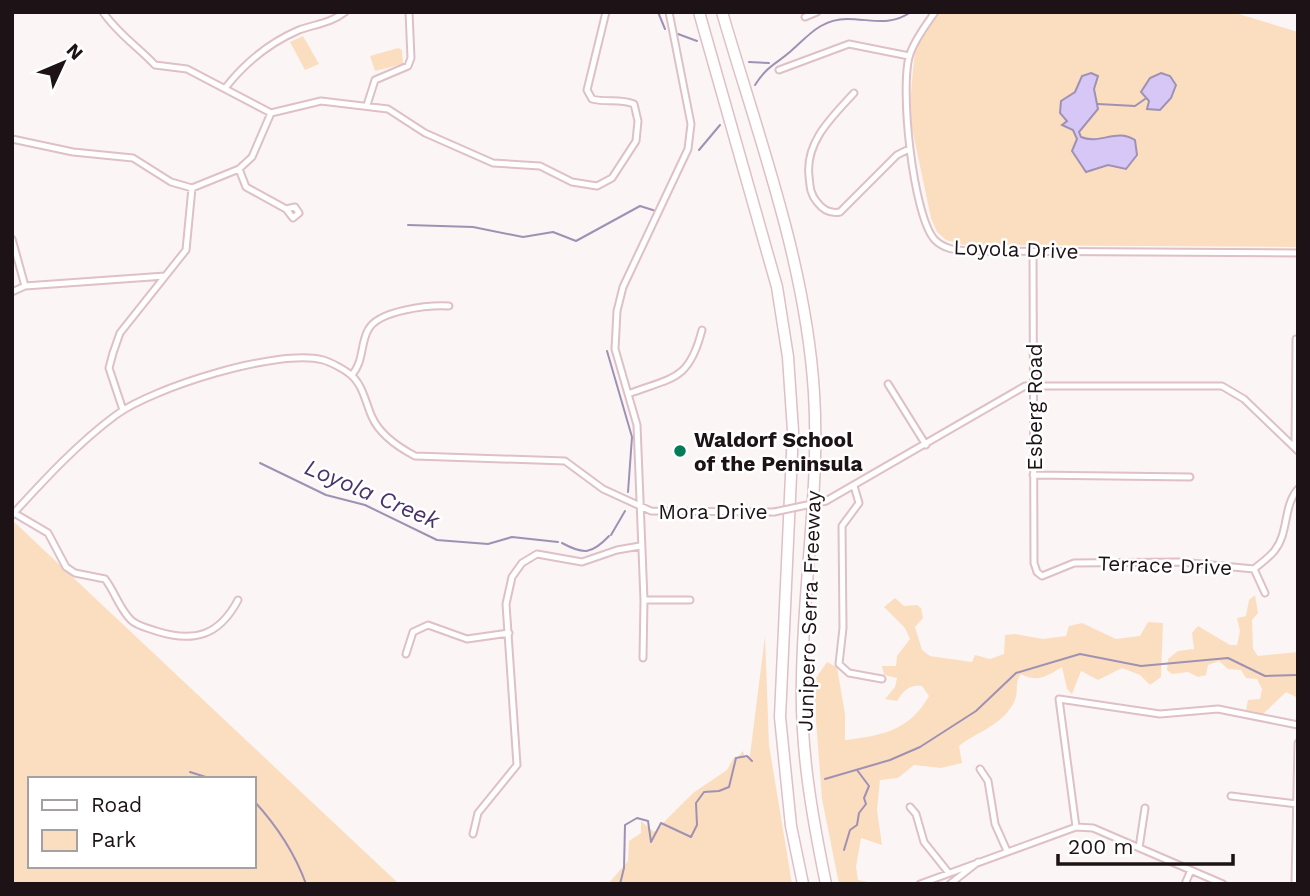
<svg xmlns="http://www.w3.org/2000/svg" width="1310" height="896" font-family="'Work Sans',sans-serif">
<rect width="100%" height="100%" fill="#fbf5f6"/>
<path fill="#fbdebf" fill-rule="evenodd" d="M940,12H1232L1298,32V247L964,245L946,240L937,232L931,218L909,114L915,49Z
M303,36L319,64L305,70L290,42Z
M398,48L402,50L403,64L375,71L370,56Z
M12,520L399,884H12ZM30,779H254V866H30Z
M1255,595L1258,613L1252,620L1253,649L1258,656L1298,652V698L1286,692L1263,714L1246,710L1248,700L1260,699L1262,689L1257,679L1246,678L1241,670L1228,669L1219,661L1208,665L1206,675L1198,677L1188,672L1172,674L1167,670L1168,659L1178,651L1194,649L1192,633L1198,626L1230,645H1237L1240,631L1237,618L1246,616L1249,600Z
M895,598L904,606L917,605L921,608L923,618L915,627L922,650L930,656L972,662L975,655L990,659L1004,654L1005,635L1015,634L1043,639L1066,636L1069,626L1082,623L1116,639L1140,636L1148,622L1163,623L1161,677L1150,685L1140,675L1122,668L1098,680L1081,671L1072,694L1067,689L1062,667C1047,676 1038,683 1021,674C1014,683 1019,690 1015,700C1004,725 978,731 959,746L962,763L941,768L914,765L898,778L880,780L877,810L882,845L861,838L856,867L858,880L878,884H839L822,799L816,721L814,681L827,662L837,667L845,714V740C882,736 910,730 929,696L922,686C910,684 903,691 897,701L885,699L895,687L897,678L884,675L882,666H896L897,656L910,639L905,628L884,607Z
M765,636L769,745L792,884H608L628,861L629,841L641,833V821L654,832L693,793L727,770L734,757H738L743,751L745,758L750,755Z"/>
<path fill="#d7c7f7" stroke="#9f91b3" stroke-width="2" d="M1091,73L1098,76L1094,89L1098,109L1079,132L1081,137C1100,145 1116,128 1135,140L1137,155L1126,169L1108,165L1086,172L1072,151L1077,139L1073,130L1062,125L1067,121L1060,113L1061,101L1075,92L1082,76Z
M1161,73L1170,76L1176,85L1171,98L1160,110L1147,109L1149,101L1141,92L1150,78Z"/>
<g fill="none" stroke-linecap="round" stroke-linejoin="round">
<path stroke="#9f91b3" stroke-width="2" d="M658,12L665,29
M678,34L697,41
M749,62L769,63
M755,85C768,65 775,65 791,51C808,36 821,19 847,19C871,19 889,27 911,12
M1098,104L1135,106L1145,99
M699,150L720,125
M408,225L473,227L523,237L553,232L576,241L640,206L656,211
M607,351L632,437L628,492
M260,463L326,495L365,505L437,540L488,544L512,537L558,542
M611,535L625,511
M562,543C584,555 592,554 609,536
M190,772L212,779
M825,779L890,760L920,747L976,711L1016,673L1080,654L1141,666L1228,658L1265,676L1298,675
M254,801C277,826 294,851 306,884
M844,850L850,830L857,825L859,813L866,804L864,798L869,786L857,770
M48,883V884
M620,884L624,868L625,825L637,818L648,821L651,842L661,823L691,837L697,825L696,803L704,792L719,791L729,787L736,758L747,756L752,761"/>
<defs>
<path id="minor" d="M103,12C117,33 138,47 155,65L187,69L271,113
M935,12C926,25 915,39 910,54C899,85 913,217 935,240C945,250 957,250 970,251L1298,253
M805,17L817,12
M779,70L849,44L909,56
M226,87C245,63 271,42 299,30C316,24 331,23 345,12
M854,93C832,117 805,142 809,176C810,186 810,194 817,202C823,210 830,214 840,212L897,155L909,149
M367,105L375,80L408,66L411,58L409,12
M12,139L73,152L133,158L171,182L192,188L239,169L252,157L271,113L321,101L388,109L425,133L493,163L540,166L572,182L597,186L612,178L636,141L638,121L634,104C619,98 607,103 592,99L587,90L606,12
M239,169L246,187L286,209L293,218L299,213L295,207L286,209
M12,239L25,286
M1033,252L1034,563L1037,572L1042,576L1074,563L1180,562L1254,569C1261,563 1270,557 1275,550C1289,532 1283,506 1298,489
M12,292L25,286L165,276
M352,375C364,361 360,345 368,330C378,310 429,305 449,306
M888,384L926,445
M628,394C673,377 689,381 702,330
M123,410L109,368L113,353L120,333L186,250L192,188
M1295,448L1296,339
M1033,475L1190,477
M854,486L859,503L842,526L843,628L839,664L849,673L882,679
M826,501L1025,386H1222L1244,399L1298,451
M14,513L48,533L66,567L75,573L105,579C115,592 119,608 131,620C137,626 148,628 156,631C194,643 219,636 238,600
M12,515C44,480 78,443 116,415C152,388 278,348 323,360C331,362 345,370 351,375C363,385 366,404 372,417C380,435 398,447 415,456L565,461L603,489L651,511L774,512
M1254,569L1265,593
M644,600H690
M406,654L413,632L428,625L467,639L509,633
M643,658L644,600L637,425L615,349L617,311L623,287L688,149L691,124L669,12
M980,769L988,781L995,824L1007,851
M1231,796L1297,804
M910,807L916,814L924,842L948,872
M1076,827L1059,699L1160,714L1218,709L1298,725
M473,834L478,813L517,765L506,604L512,577L522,563L537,554L582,562L617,550L640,546
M1139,848L1145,808
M920,884L1076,827L1093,828L1223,884
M950,884L978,862
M1185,884L1191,870
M1295,884L1298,743"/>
<path id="motorway" d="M699,12L777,287L788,357L793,431L780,717L791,826L803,884
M722,12C758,136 806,263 814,393C820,488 803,584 802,679C800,748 812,816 826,884"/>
</defs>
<use href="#minor" stroke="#dec0c6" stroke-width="9"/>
<use href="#motorway" stroke="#dec0c6" stroke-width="13"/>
<use href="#minor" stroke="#fff" stroke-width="5"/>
<use href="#motorway" stroke="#fff" stroke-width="10"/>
<defs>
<path id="minor-bridge" d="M774,512L826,501"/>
</defs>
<use href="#minor-bridge" stroke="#dec0c6" stroke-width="9" stroke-linecap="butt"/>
<use href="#minor-bridge" stroke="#fff" stroke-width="5"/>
</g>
<circle fill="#057b58" stroke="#fff" stroke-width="2.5" cx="680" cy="451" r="7"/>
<g text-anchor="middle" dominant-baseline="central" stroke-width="5" stroke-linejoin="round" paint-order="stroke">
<g font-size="21" fill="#1d1215" stroke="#fff">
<text transform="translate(1016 249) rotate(2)">Loyola Drive</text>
<text transform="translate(1034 407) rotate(-90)">Esberg Road</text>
<text x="713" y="511">Mora Drive</text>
<text transform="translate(1165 565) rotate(2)">Terrace Drive</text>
<text transform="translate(809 611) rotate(-88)">Junipero Serra Freeway</text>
</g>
<g font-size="21" font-weight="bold" fill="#1d1215" stroke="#fff" text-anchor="start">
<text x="694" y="439">Waldorf School<tspan x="694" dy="24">of the Peninsula</tspan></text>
</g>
<g font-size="23" font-style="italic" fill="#4a326c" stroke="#fff">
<text transform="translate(372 494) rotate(23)">Loyola Creek</text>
</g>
</g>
<rect width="1310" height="896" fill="none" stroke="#1d1215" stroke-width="28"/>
<rect x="28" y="777" width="228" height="91" fill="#ffffff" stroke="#a5a0a1" stroke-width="2"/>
<rect x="42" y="800" width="35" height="10" fill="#ffffff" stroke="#a5a0a1" stroke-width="2"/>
<text x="91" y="812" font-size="21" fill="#1d1215">Road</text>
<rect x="42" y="830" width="35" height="21" fill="#fbdebf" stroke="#a5a0a1" stroke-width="2"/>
<text x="91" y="847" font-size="21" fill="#1d1215">Park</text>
<g transform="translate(63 63) rotate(46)" stroke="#ffffff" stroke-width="5" paint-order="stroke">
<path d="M0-5L12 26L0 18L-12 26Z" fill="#1d1215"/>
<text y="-10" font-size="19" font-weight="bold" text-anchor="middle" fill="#1d1215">N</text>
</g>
<path d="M1058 854v10h175v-10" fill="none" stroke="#1d1215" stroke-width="3.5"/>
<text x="1068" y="854" font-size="21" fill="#1d1215" stroke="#ffffff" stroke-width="5" paint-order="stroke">200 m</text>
</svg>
